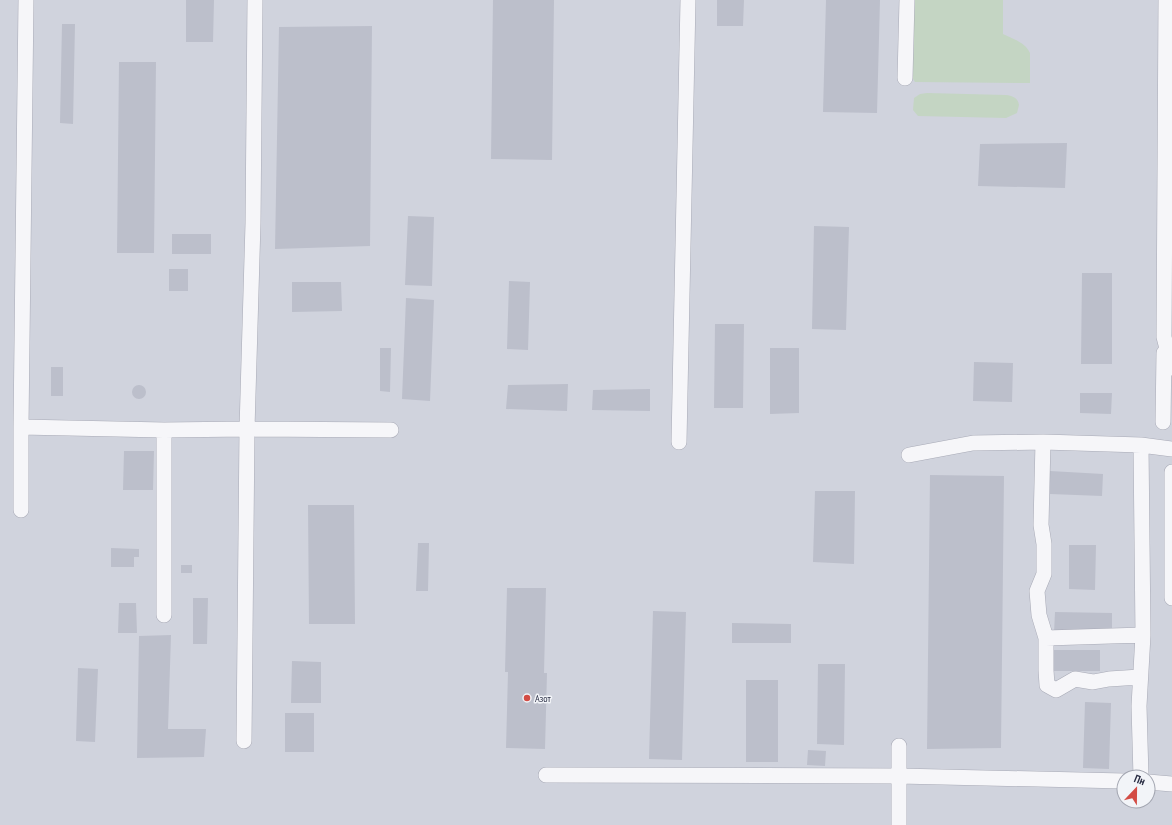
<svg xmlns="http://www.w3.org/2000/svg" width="1172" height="825" font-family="'PT Sans Narrow',sans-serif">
<rect width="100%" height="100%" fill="#e3e4eb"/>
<path fill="#d0d3dd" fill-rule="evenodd" d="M0,0H1172V825H0ZM1124,777H1148V801H1124Z"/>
<path fill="#c4d5c3" d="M914,0H1003V34C1013,39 1025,42 1030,53V83L915,82L913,79Z
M927,93L1006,95C1013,96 1018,98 1019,105L1017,113L1006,118L918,116L913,110L914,98L920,94Z"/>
<path fill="#bcbfcb" d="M186,0H214L213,42H186Z
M493,0H554L552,160L491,159Z
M717,0H744L743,26H717Z
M826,0H880L877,113L823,112Z
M62,24H75L73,124L60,123Z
M372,26L370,246L275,249L279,27Z
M119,62H156L154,253H117Z
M1067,143L1065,188L978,186L980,144Z
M408,216L434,217L432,286L405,285Z
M814,226L849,227L846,330L812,329Z
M172,234H211V254H172Z
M169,269H188V291H169Z
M1082,273H1112V364H1081Z
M509,281L530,282L528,350L507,349Z
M292,282H341L342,311L292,312Z
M406,298L434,300L430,401L402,399Z
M715,324H744L743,408H714Z
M380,348H391L390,392L380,391Z
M770,348H799V413L770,414Z
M974,362L1013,363L1012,402L973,401Z
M51,367H63V396H51Z
M568,384L567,411L506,409L508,385Z
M132 392a7 7 0 1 1 14 0a7 7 0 1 1-14 0Z
M650,389V411L592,410L593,390Z
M1080,393H1112L1111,414L1080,413Z
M124,451H154L153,490H123Z
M1050,471L1103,474L1102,496L1050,494Z
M930,475L1004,476L1001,748L927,749Z
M815,491H855L854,564L813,562Z
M308,505H354L355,624H309Z
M418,543H429L428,591H416Z
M1069,545H1096L1095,590L1069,589Z
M111,548L139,549V557H134V567H111Z
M181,565H192V573H181Z
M507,588H546L544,673H547L545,749L506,748L508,672H505Z
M193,598H208L207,644H193Z
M119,603H136L137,633H118Z
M653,611L686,612L682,760L649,759Z
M1055,612L1112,613V634L1054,633Z
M732,623L791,624V643H732Z
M171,635L168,729H206L204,757L137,758L139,636Z
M1052,650H1100V671H1052Z
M292,661L321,662V703H291Z
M818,664H845L844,745L817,744Z
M78,668L98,669L95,742L76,741Z
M746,680H778V762H746Z
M1085,702L1111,703L1109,769L1083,768Z
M285,713H314V752H285Z
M808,750L826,751L825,766L807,765Z"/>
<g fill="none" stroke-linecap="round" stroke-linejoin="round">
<defs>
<path id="minor" d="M255,0L253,223L247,429L391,430
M1166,0L1164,337L1172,368
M905,78L907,0
M1163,422L1164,353
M21,427L26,0
M164,430L247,429L244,741
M679,442L688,0
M1043,442L1041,525L1044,544V574L1037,591L1039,615L1046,638
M909,455L973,443L1043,442L1141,445L1172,449
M1172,472V598
M21,510V427L164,430V615
M1140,677L1109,679L1093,682L1075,679L1056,690L1047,685L1046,670V638L1143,635
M899,746V825
M546,775L899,776L1124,781
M1141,777L1139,706L1143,635L1141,445
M1148,782L1172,784"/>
</defs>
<use href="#minor" stroke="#a8aab6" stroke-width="16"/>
<use href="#minor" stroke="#f6f6f9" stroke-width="15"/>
</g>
<circle fill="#d34c45" stroke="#f2f4f8" stroke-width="1.5" cx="527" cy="698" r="4"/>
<g text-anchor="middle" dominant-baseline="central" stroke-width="3" stroke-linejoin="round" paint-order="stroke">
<g font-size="10" fill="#2a2e44" stroke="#f2f4f8" text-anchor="start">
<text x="535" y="698">Азот</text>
</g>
</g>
<g transform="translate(1136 789) rotate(22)"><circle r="19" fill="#f2f4f8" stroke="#a2a5b0"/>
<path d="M0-3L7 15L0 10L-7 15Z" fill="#d34c45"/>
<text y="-6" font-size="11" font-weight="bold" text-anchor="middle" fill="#2a2e44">Пн</text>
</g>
</svg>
